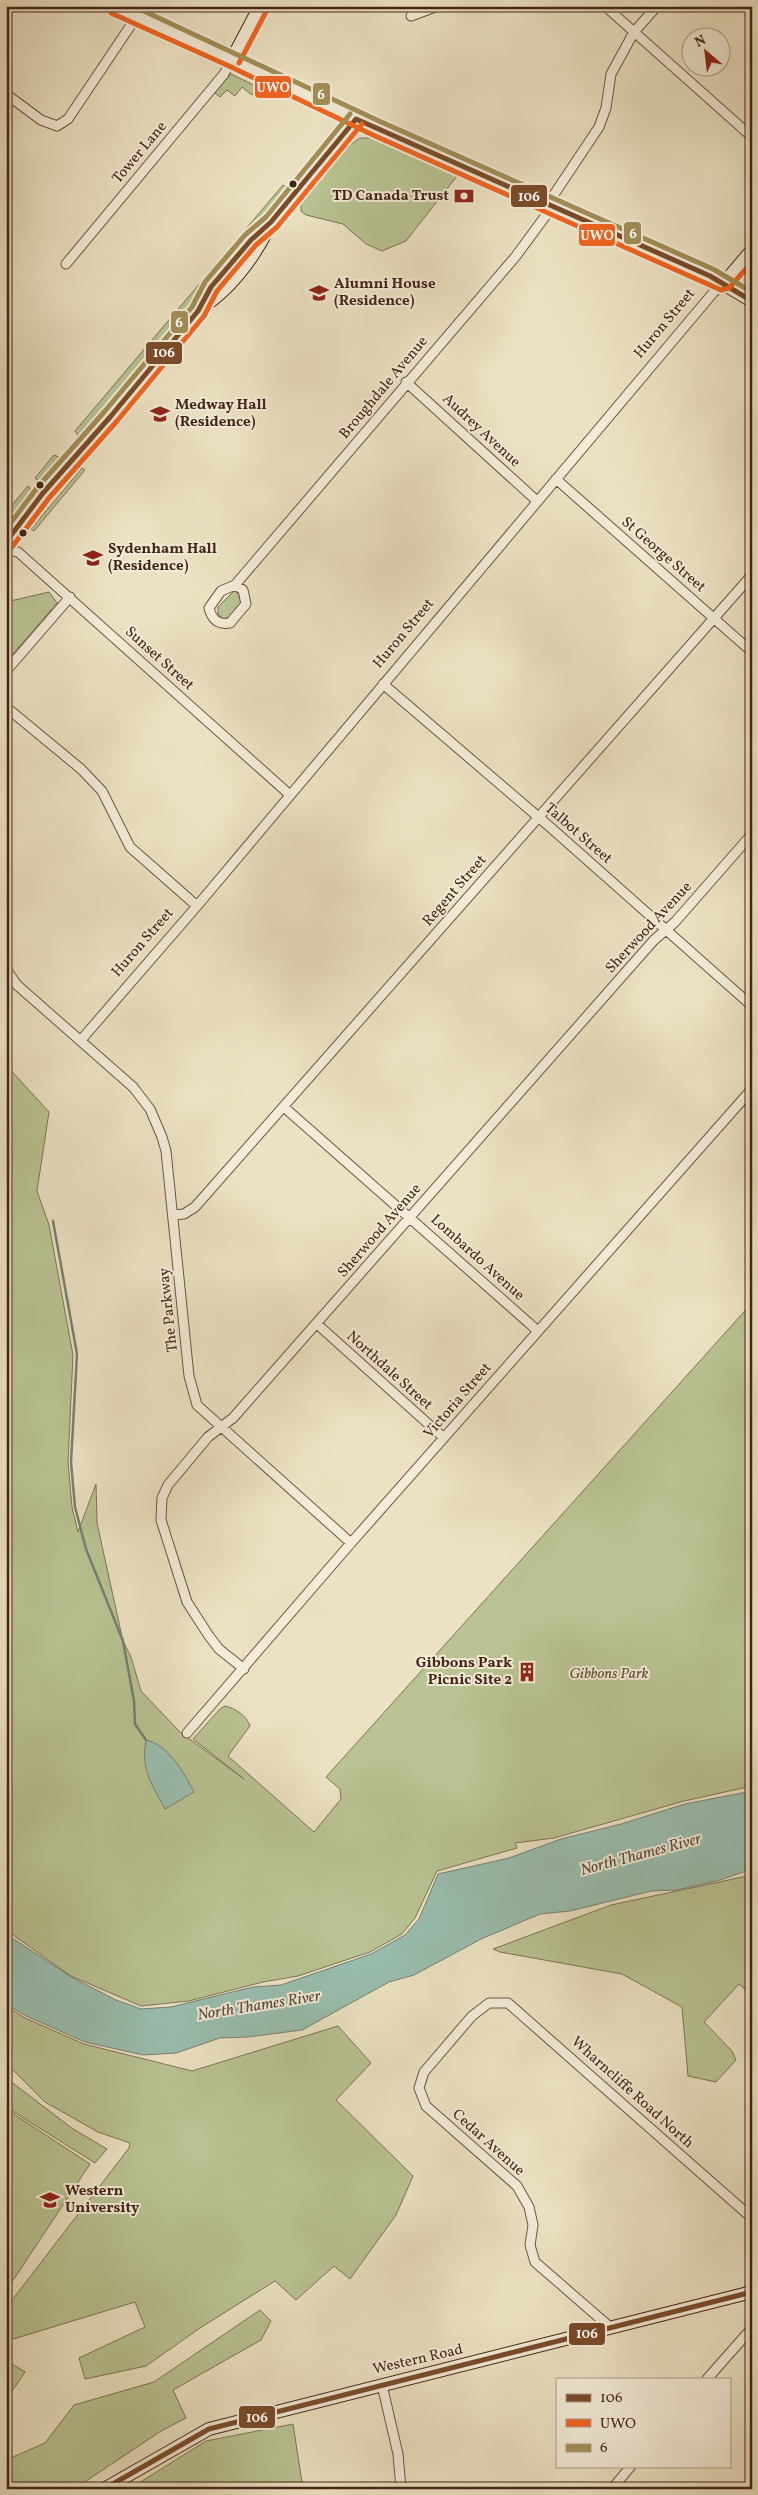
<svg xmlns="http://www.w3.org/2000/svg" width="758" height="2495" font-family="Vollkorn,serif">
<rect width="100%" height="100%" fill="#ece2c3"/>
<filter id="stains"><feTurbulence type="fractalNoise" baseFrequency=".004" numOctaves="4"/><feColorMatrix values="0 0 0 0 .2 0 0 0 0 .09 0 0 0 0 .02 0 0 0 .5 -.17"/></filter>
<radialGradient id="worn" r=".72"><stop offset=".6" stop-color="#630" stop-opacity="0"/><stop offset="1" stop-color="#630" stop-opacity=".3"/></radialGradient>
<path fill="#b9c393" stroke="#7e7455" d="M231,74L258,87L252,95L242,87L235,96L227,90L220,97L214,92Z
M360,138H372L457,173V176L406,241L382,251L366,244L343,224L306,215L301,211V204L351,144Z
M283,185L286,187L277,205L253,228L205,285L185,317L79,437L75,431Z
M54,455L61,458L40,483L35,478Z
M82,468L85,470L34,531L31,529Z
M28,486L32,491L6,521V512Z
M234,591L238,593L242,604L230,617L223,619L218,614V607Z
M49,592L57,603L6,662V602Z
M6,1065L49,1112L37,1191L49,1225L73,1355L68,1462L72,1507L78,1532L96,1484L97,1523L123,1641L131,1657L141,1691L180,1732L244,1779L193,1739L220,1709L225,1706C235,1708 247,1716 250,1726L228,1756L314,1832L341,1799L340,1789L326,1777L752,1303V1786L684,1801L554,1838L515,1843L517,1848L437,1871L415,1918L402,1934L370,1952L298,1976L263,1982L189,2001L141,2006L71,1976L6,1930Z
M752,1875V1995L739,1984L704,2022L732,2051L736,2060L716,2082L688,2076L682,2007L622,1974L500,1952L493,1949L611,1905Z
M6,2006L25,2018L84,2044L192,2071L338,2026L371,2063L336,2100L413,2176L396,2215L350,2279L334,2266L296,2300L275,2281L200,2328L146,2366L85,2379L79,2358L145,2327L135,2302L10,2340L6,2337V2308L129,2148L130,2143L98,2132L45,2102L6,2063Z
M6,2078L73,2129L107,2149L95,2163L6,2107Z
M6,2109L90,2164L6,2291Z
M260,2310L271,2321L261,2340L173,2390L186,2418L161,2431L74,2489H38L34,2482L17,2489H6V2460L45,2443L74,2405L154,2382Z
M6,2360L25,2372L6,2400Z
M293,2424L303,2489H141L142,2481L206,2441Z"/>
<path fill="#99beaf" stroke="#778072" d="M146,1740C169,1745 184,1773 194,1792L165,1809C151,1782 141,1772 146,1740Z
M752,1791V1869L720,1880L677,1890L651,1891L570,1911L540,1914L481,1939L414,1975L389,1982L302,2030L248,2037L220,2038L176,2053L143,2055L85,2042L26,2016L6,2004V1934L73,1978L116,2000L141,2009L171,2007L253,1987L281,1985L371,1954L405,1935L419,1919L438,1874L509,1858L561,1839L621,1824L685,1804Z"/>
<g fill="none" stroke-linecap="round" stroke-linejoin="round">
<path stroke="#778072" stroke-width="2.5" d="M53,1221L77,1354L71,1462L75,1507L86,1549L123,1641L134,1701L135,1724L146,1740"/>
<defs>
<path id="street" d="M605,6L752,137
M411,16L438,6
M6,94L41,120L57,126L68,119L137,16
M547,205L599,127L606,108L611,74L634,32L657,6
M66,264L224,74L232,59
M406,382L537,501
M556,479L752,652
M6,550L18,552L290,795
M235,585L516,256L552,207
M235,585L243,590L246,604L230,623C218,625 212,620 209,608L221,591Z
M6,671L70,597
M383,684L550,827L752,1006
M6,707L81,769L102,791L130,847L197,906
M6,969L17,985L133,1087L150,1109L162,1137L166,1151L189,1376L197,1405L351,1543
M81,1040L197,906L713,293L724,283
M284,1107L538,1331
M173,1215L184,1214L195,1207L752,575
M317,1324L444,1438
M244,1669L219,1649L209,1636L187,1602L161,1520L162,1498L168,1485L208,1437L233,1418L654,940L675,922L752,834
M187,1733L351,1543L752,1089
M611,2328L535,2262L530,2245L533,2225L529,2207L517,2186L426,2106L419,2088L424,2072L472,2016L489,2003H508L752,2218
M707,2379L752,2328
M382,2385L398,2454L401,2489
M612,2489L631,2466"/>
<path id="secondary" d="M114,6L232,59L376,128L710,276L752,301
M232,59L260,6
M724,283L752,250
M201,308C231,289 252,260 268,229
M6,542L43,493L111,416L198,311L211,287L251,240L271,222L356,119
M104,2489L209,2429L752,2292"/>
</defs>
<use href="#street" stroke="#6e5442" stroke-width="11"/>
<use href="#secondary" stroke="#442417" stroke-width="14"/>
<use href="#street" stroke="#f3ecd8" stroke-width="9"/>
<use href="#secondary" stroke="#f3ecd8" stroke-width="12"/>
<defs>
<path id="bus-1" d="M6,542L43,493L111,416L198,311L211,287L251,240L271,222L356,119L710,276L752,301
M104,2489L209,2429L752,2292"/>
<path id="bus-2" d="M111,13L229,66L373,135L721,290L729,288L752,262
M239,63L267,10
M12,547L49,498L117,421L204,316L217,291L256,245L277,227L362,124"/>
<path id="bus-3" d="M133,6L379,121L713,269L752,292
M6,529L37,488L105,411L192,307L205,282L245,235L266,217L350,114"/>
</defs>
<use href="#bus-1" stroke="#f3ecd8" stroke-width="9"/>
<use href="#bus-2" stroke="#f3ecd8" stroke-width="9"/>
<use href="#bus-3" stroke="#f3ecd8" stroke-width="9"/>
<use href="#bus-1" stroke="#7a4b2a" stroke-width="5"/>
<use href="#bus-2" stroke="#f26522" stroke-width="5"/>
<use href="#bus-3" stroke="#a38f57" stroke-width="5"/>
</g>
<defs>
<symbol id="bank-bare" viewBox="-9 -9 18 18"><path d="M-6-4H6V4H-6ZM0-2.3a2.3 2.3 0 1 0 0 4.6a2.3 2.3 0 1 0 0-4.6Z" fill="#8f2418" stroke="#f3ecd8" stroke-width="2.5" paint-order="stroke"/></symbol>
<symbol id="university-bare" viewBox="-9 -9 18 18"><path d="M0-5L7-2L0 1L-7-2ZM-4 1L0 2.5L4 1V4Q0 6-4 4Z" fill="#8f2418" stroke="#f3ecd8" stroke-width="2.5" paint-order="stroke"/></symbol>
<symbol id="building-bare" viewBox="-9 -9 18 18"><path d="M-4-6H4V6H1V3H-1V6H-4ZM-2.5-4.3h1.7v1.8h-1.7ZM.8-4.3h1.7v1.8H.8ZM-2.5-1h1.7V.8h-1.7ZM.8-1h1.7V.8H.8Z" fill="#8f2418" stroke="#f3ecd8" stroke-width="2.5" paint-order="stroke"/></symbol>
</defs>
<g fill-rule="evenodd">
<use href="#bank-bare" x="450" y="182" width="28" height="28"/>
<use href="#university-bare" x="305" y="279" width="28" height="28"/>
<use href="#university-bare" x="146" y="400" width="28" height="28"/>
<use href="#university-bare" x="79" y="544" width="28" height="28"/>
<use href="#building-bare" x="513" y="1658" width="28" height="28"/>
<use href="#university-bare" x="36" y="2186" width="28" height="28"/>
</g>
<g fill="#442417" stroke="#f3ecd8" stroke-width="2">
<circle cx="293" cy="184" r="4.5"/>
<circle cx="40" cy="485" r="4.5"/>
<circle cx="23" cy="533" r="4.5"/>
</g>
<g text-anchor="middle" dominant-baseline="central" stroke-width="4" stroke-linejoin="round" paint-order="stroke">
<g font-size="15" fill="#442417" stroke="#f3ecd8">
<text transform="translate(140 153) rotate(-50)">Tower Lane</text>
<text transform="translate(665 324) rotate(-50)">Huron Street</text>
<text transform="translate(384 388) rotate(-50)">Broughdale Avenue</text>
<text transform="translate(481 431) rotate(43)">Audrey Avenue</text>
<text transform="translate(663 555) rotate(41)">St George Street</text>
<text transform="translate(404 634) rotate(-50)">Huron Street</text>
<text transform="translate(159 659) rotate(42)">Sunset Street</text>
<text transform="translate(578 834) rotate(41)">Talbot Street</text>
<text transform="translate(455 891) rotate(-49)">Regent Street</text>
<text transform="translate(649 928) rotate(-47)">Sherwood Avenue</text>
<text transform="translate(143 943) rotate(-49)">Huron Street</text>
<text transform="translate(380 1231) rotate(-49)">Sherwood Avenue</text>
<text transform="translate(477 1258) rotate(42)">Lombardo Avenue</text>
<text transform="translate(169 1310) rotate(-96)">The Parkway</text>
<text transform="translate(389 1371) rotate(42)">Northdale Street</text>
<text transform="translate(458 1401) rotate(-49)">Victoria Street</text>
<text transform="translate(632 2093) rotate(42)">Wharncliffe Road North</text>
<text transform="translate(488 2143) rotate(42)">Cedar Avenue</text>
<text transform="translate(418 2360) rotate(-13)">Western Road</text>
</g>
<g font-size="15" font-weight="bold" fill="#442417" stroke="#f3ecd8" text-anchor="start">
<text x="449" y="196" text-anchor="end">TD Canada Trust</text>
<text x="334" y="284">Alumni House<tspan x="334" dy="17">(Residence)</tspan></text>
<text x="175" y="405">Medway Hall<tspan x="175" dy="17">(Residence)</tspan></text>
<text x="108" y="549">Sydenham Hall<tspan x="108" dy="17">(Residence)</tspan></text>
<text x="512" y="1663" text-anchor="end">Gibbons Park<tspan x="512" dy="17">Picnic Site 2</tspan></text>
<text x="65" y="2191">Western<tspan x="65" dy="17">University</tspan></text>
</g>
<g font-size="15" font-style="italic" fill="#614c36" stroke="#f3ecd8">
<text x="609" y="1674">Gibbons Park</text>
</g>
<g font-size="16" font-style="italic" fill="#594a3d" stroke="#f3ecd8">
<text transform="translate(641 1855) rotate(-15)">North Thames River</text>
<text transform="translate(259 2006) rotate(-9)">North Thames River</text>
</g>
</g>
<g stroke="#f3ecd8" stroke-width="2">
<rect x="254" y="75" width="38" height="24" rx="5" fill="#f26522"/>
<rect x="312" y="82" width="19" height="24" rx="5" fill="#a38f57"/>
<rect x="510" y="184" width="38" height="24" rx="5" fill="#7a4b2a"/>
<rect x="623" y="221" width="19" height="24" rx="5" fill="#a38f57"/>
<rect x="578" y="223" width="38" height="24" rx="5" fill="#f26522"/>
<rect x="170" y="310" width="19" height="24" rx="5" fill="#a38f57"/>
<rect x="145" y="341" width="38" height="24" rx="5" fill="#7a4b2a"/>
<rect x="568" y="2322" width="38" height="24" rx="5" fill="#7a4b2a"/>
<rect x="238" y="2405" width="38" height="24" rx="5" fill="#7a4b2a"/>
</g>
<g font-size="14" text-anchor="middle" font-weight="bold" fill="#fff">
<text x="273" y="92">UWO</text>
<text x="321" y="99">6</text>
<text x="529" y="201">106</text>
<text x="633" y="238">6</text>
<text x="597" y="240">UWO</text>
<text x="179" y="327">6</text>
<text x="164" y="357">106</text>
<text x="587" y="2338">106</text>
<text x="257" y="2422">106</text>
</g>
<rect width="758" height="2495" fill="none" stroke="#ece2c3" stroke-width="25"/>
<rect x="8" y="8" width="743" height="2480" fill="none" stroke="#442417" stroke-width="2.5"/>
<rect x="12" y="12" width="733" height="2470" fill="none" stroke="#442417"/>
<rect x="556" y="2378" width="175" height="90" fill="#f3ecd8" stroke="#ad9c8b"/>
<rect x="566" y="2394" width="25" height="8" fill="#7a4b2a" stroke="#ad9c8b"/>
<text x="600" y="2402" font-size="15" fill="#442417">106</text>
<rect x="566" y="2419" width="25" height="8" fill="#f26522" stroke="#ad9c8b"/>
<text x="600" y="2428" font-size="15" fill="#442417">UWO</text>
<rect x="566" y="2444" width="25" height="8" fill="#a38f57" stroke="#ad9c8b"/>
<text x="600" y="2452" font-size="15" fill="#442417">6</text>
<g transform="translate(706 52) rotate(332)"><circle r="24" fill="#f3ecd8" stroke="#ad9c8b"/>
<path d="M0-4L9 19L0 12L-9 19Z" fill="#8f2418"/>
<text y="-8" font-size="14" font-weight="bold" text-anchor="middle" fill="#442417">N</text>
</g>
<rect width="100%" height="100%" filter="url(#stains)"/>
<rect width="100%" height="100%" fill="url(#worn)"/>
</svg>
